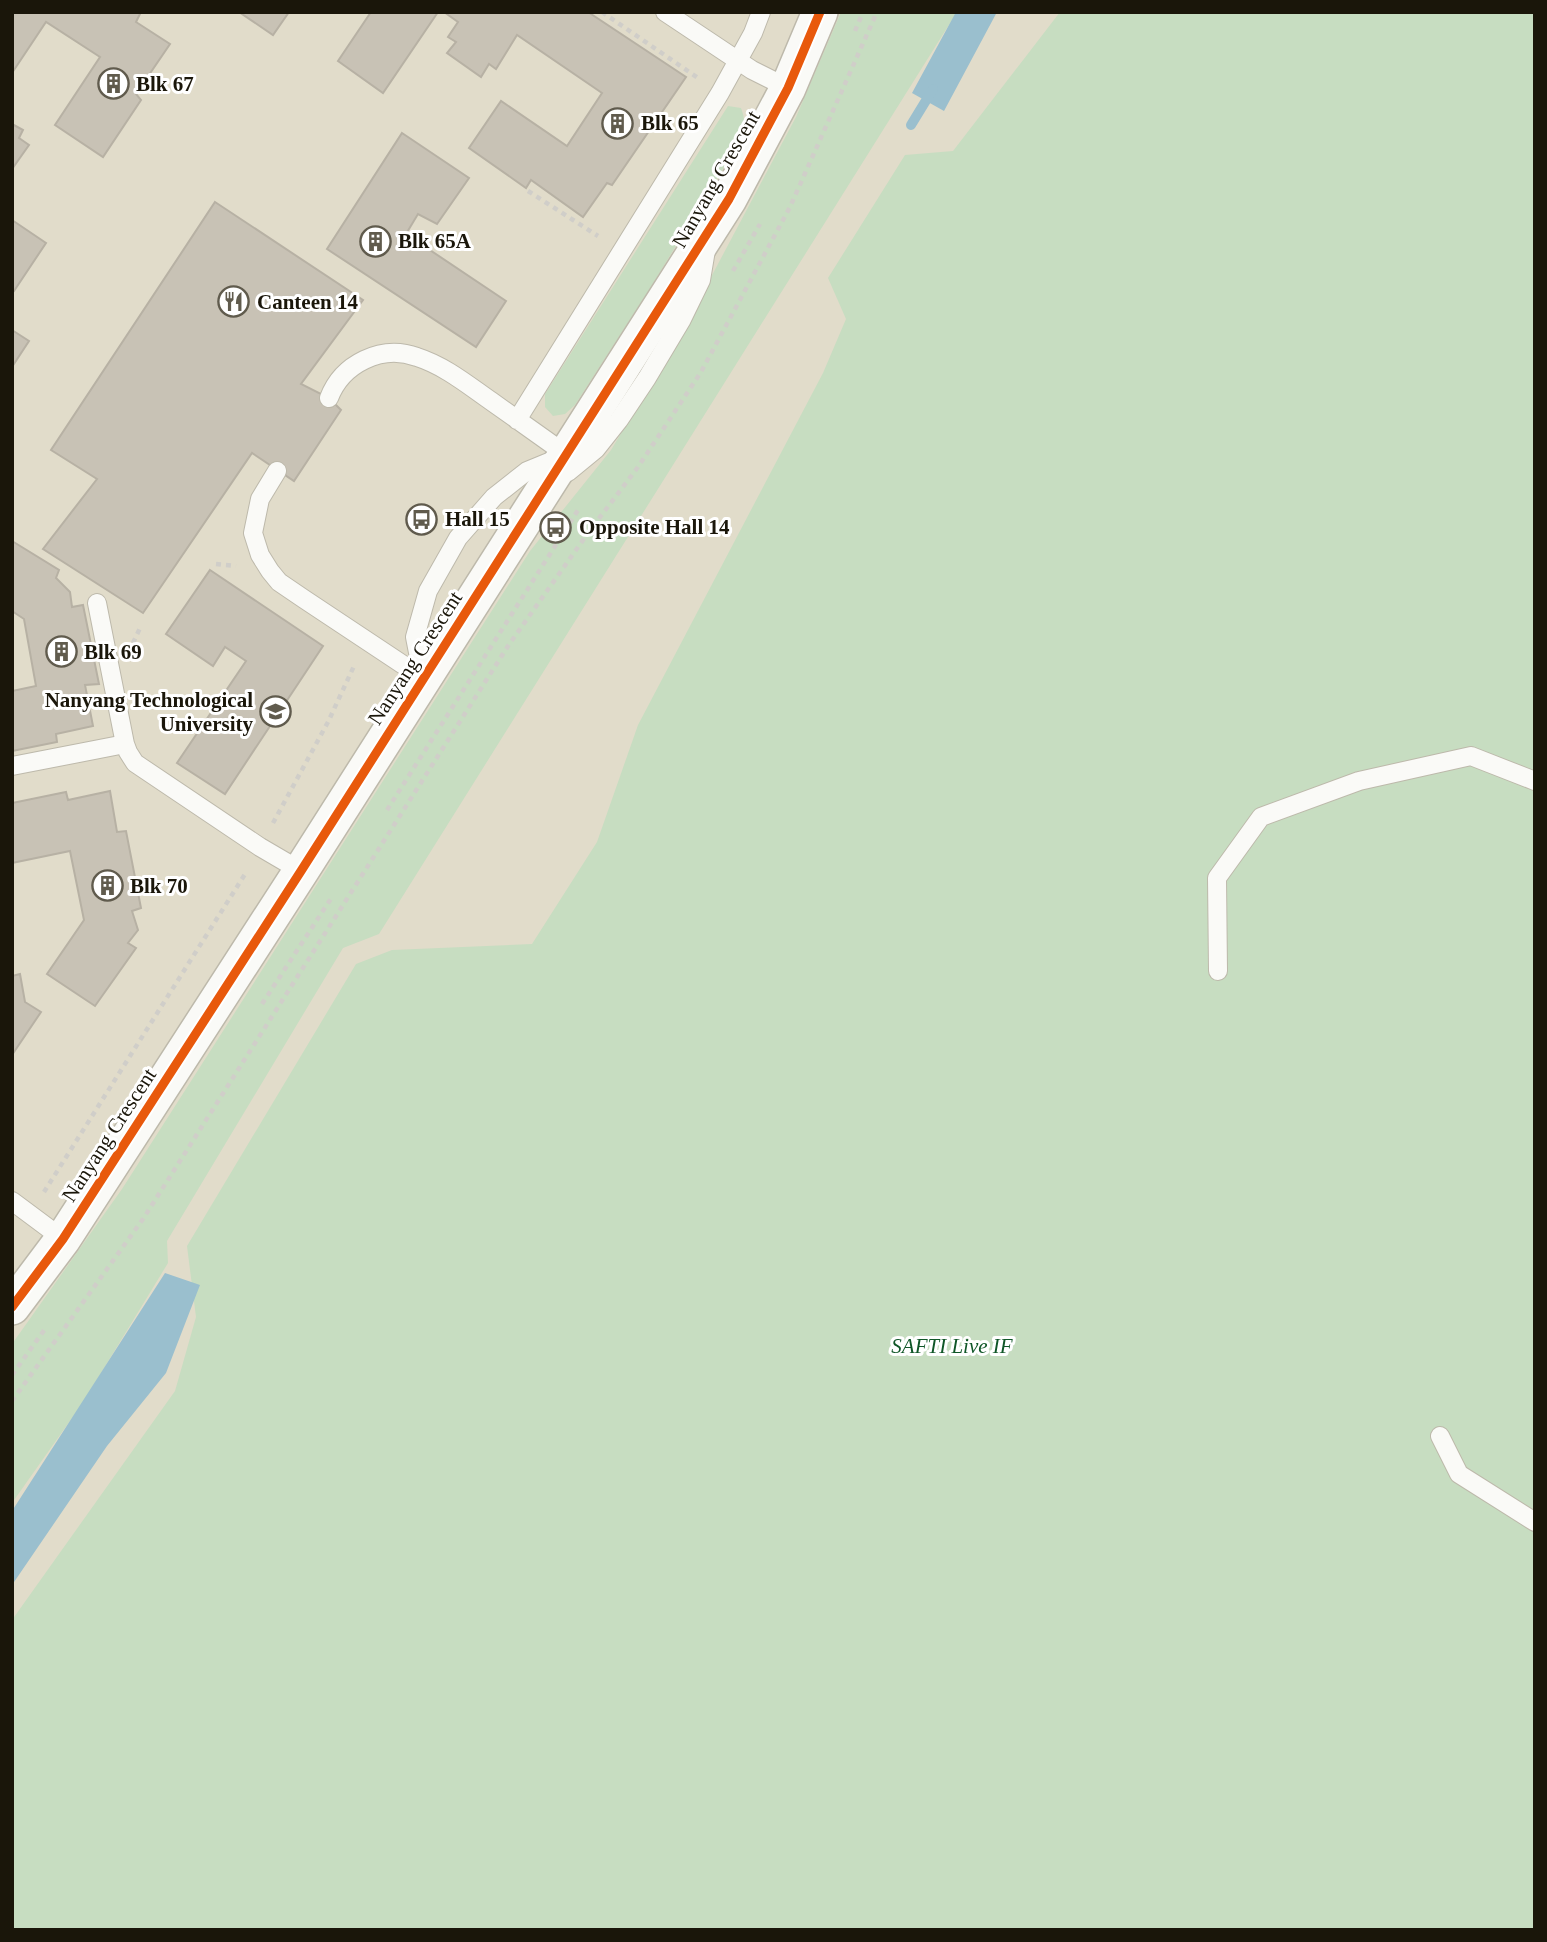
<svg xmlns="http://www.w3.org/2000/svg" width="1547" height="1942" font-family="'Times New Roman',serif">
<rect width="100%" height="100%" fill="#e1dcca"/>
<path fill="#c7ddc1" d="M841,12H957L379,934L343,948L167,1241L168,1263L84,1401L12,1503V1344L122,1189L530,551L611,450L684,328L796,117Z
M1060,12H1535V1930H12V1620L175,1391L196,1317L187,1246L356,964L392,950L532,944L597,842L638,725L823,373L846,319L828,278L905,155L953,151Z
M728,106L741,108C746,121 745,129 740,141L649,290L575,405L565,414L553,416L545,407V394Z"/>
<path fill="#9abfce" d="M956,12H997L944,111L912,93Z
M165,1273L200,1285L166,1373L107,1446L12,1585V1511Z"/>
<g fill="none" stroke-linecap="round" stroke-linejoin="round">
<path stroke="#9abfce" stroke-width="10" d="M911,125L933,89"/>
</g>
<path fill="#c8c2b5" stroke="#b7b1a4" stroke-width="2" d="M12,12H138L140,14L136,22L170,44L136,94L141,100L103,157L55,125L100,57L46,22L12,73Z
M239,12H289L273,35Z
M371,12H438L383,93L338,61Z
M444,12H588L686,77L612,185L607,183L583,217L531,180L526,188L469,148L501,101L567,146L602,93L517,35L496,69L489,64L481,77L447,53L456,42L448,37L458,22Z
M12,124L23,130L19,138L29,145L12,169Z
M402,133L469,178L437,224L418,214L406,234L506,301L476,347L327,249Z
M215,202L363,300L301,384L329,398L341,410L294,481L252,453L143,613L43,549L97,479L51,450Z
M12,220L46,243L14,291L12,290Z
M12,330L29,341L12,367Z
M12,541L59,570L56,578L70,592L72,607L83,605L99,684L85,685L93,726L56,734L57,742L12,751V691L36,686L24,619L12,611Z
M210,570L323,646L225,794L177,763L246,661L225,647L213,666L166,634Z
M110,791L117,832L126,831L141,908L132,911L138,930L128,943L136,948L95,1006L47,974L84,920L70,851L12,863V803L66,792L68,800Z
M20,974L25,1002L41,1012L12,1055V976Z"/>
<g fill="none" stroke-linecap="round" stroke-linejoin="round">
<defs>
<path id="lane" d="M665,12L752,70L788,88
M329,398C342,364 381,344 417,357C445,366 468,385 491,401C516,419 542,437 567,455
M517,420L720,93L753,33L761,12
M277,471L260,499L253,533L260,555L270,571L279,582L304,599L423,678
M568,472L596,449L619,420L647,378L681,321L701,280L706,250
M97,603L125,744L128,752L135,763L260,847L301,871
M423,678L415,637L428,591L458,538L494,497L527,471L561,457
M12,766L125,744
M1218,971L1217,878L1261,817L1359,781L1471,756L1535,781
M12,1201L63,1239
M1440,1436L1459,1474L1535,1522"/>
<path id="street" d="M12,1307L63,1239L301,871L729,199L788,88L820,12"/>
</defs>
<use href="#lane" stroke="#bdb9ab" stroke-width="20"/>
<use href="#street" stroke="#bdb9ab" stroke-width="38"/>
<path stroke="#d0cec9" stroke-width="4.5" stroke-dasharray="5 5" stroke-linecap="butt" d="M602,12L698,78
M855,31L863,12
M528,191L598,236
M733,271L760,224
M216,564L236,566
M133,643L140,628
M387,810L578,510
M273,823L328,722L354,666
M262,1004L332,897
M44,1192L247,871
M12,1375L45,1329
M12,1401L143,1219L508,646L588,533L638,467L701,372L790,207L877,12"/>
<use href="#lane" stroke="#fafaf7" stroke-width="18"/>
<use href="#street" stroke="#fafaf7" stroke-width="35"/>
<defs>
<path id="cycleway" d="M12,1307L63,1239L301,871L729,199L788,88L820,12"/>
</defs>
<use href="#cycleway" stroke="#fff" stroke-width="13"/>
<use href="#cycleway" stroke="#e8590c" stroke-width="9"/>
</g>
<defs>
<symbol id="building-ring" viewBox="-11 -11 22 22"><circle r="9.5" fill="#fff" stroke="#605b4d" stroke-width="1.5"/><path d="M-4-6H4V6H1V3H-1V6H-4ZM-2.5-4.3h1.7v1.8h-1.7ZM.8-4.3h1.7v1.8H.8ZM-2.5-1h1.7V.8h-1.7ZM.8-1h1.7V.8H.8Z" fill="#605b4d"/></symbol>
<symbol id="restaurant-ring" viewBox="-11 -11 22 22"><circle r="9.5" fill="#fff" stroke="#605b4d" stroke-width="1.5"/><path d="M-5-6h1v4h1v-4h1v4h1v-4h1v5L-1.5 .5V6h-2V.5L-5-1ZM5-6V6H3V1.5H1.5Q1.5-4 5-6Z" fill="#605b4d"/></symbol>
<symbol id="bus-ring" viewBox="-11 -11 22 22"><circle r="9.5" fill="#fff" stroke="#605b4d" stroke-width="1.5"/><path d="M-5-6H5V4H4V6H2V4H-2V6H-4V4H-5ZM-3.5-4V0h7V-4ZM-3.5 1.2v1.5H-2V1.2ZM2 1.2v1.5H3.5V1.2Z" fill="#605b4d"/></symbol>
<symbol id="university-ring" viewBox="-11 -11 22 22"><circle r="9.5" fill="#fff" stroke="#605b4d" stroke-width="1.5"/><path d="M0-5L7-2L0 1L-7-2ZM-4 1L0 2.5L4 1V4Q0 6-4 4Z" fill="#605b4d"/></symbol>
</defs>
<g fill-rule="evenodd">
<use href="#building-ring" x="96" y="66" width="35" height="35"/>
<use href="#building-ring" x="600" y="106" width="35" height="35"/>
<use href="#building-ring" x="358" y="224" width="35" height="35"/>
<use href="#restaurant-ring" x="216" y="284" width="35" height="35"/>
<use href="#bus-ring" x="404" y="502" width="35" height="35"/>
<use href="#bus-ring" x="538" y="510" width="35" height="35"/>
<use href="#building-ring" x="44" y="634" width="35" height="35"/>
<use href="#university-ring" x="258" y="694" width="35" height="35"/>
<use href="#building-ring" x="90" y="868" width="35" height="35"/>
</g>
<g text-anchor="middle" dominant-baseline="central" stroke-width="6" stroke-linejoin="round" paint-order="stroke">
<g font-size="21" font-weight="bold" fill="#1a160a" stroke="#fff" text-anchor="start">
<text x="136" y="84">Blk 67</text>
<text x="641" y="123">Blk 65</text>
<text x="398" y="241">Blk 65A</text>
<text x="257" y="302">Canteen 14</text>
<text x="445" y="519">Hall 15</text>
<text x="579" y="527">Opposite Hall 14</text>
<text x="84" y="652">Blk 69</text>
<text x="253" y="700" text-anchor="end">Nanyang Technological<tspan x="253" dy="24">University</tspan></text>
<text x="130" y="886">Blk 70</text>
</g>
<g font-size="21" fill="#1a160a" stroke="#fff">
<text transform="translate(716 179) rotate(-60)">Nanyang Crescent</text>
<text transform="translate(415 658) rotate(-57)">Nanyang Crescent</text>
<text transform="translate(109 1135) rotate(-57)">Nanyang Crescent</text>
</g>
<g font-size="21" font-style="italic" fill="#0f5627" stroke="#fff">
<text x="952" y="1346">SAFTI Live IF</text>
</g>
</g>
<rect width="1547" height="1942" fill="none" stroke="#1a160a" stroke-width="28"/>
</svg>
